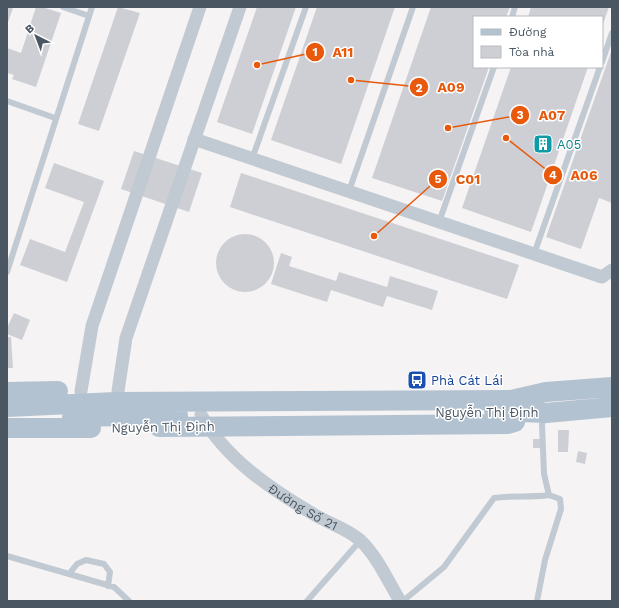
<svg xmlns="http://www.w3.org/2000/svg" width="619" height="608" font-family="'Work Sans',sans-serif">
<rect width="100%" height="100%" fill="#f5f3f3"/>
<path fill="#cdcfd5" d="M7,7L13,8L7,25Z
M36,7H42L61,13L36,87L12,79L14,75L7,73V48L21,53Z
M118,7L140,13L99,131L78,124Z
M257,7H296L252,134L217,122Z
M317,7H395L341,164L271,140Z
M431,7H510L506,17H474V67H489L442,201L372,178Z
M531,7H609L602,27V17H528Z
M612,49V203L599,198L581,249L546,237Z
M511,67H588L531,232L462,208Z
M134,151L202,173L189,212L121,189Z
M54,163L104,181L67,282L20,265L30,239L65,252L84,202L45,188Z
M241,173L519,265L507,299L230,207Z
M216 263a29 29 0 1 1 58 0a29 29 0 1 1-58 0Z
M281,253L292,257L289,266L336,281L339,272L387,287L390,276L438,291L432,310L387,296L383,307L331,290L327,302L271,284Z
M14,313L30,320L22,340L7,334V328Z
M7,337H11L13,368H7Z
M558,430H569L568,452H558Z
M533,439H540V448H533Z
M578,451L587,453L585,464L576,462Z"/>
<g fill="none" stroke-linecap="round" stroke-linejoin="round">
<path stroke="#c1cad2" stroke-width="6" d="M63,7L89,16
M512,17L515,7
M602,62L612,33
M7,101L55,118
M252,159L306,7
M349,191L413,7
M439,222L494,67
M534,254L600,67
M7,272L92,7
M7,556L114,587L129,601
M69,574L77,564L86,560L104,564L110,572L108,586
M307,601L360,541
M403,601L444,567L494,498C513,495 530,498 549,495
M537,601L545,560L561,509L560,499L549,495L544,474L542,424L545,417"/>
<g stroke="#c1cad2" stroke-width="13">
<path d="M194,139L602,277L612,270"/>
<path d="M81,391L92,326L200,7"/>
<path d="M118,391L126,338L240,7"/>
<path id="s1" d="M201,415C226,459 272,490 315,515C330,524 346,528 360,540C377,556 388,581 400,601"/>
</g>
<path stroke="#b3c2d1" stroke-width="20" d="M7,392L58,391
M7,407L116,402L511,400L546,392L612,387
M494,411L546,413L612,407
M72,417L178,415
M159,427L508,424L515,422
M7,428H91"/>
</g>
<defs>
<symbol id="building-square" viewBox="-11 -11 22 22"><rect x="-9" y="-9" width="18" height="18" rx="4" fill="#0f9aa8" stroke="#fff"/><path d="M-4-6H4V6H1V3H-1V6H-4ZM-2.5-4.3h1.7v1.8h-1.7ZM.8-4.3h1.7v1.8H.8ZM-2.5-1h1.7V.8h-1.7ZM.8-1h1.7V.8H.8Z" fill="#fff"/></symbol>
<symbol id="bus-square" viewBox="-11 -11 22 22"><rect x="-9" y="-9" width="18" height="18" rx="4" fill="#1a4fb4" stroke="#fff"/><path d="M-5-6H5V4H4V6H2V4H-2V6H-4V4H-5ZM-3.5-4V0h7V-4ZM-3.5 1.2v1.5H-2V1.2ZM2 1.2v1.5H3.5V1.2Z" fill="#fff"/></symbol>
</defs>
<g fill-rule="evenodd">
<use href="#building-square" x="532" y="133" width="22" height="22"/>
<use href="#bus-square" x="406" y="369" width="22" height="22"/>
</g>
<g text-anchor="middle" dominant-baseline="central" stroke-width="3" stroke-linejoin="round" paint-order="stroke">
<g font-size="13" fill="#0d838f" stroke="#fff" text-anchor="start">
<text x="557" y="144">A05</text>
</g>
<g font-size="13" fill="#164399" stroke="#fff" text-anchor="start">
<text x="431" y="380">Phà Cát Lái</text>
</g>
<g font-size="13" fill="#4a5661" stroke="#fff">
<text x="487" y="412">Nguyễn Thị Định</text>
<text transform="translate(163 427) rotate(-1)">Nguyễn Thị Định</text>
<text stroke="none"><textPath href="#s1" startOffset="139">Đường Số 21</textPath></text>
</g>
</g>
<path fill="none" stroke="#e8590c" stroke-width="1.5" d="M257 65L315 52M351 80L419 87M448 128L520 115M506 138L553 175M374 236L438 179"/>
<g fill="#e8590c" stroke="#fff" stroke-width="1.5">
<circle cx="257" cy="65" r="4"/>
<circle cx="351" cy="80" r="4"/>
<circle cx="448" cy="128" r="4"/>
<circle cx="506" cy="138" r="4"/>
<circle cx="374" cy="236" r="4"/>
<circle cx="315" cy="52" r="10"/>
<circle cx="419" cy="87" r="10"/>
<circle cx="520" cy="115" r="10"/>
<circle cx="553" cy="175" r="10"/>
<circle cx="438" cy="179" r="10"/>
</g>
<g font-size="12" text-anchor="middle" font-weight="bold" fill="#fff">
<text x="315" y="56">1</text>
<text x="419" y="92">2</text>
<text x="520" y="119">3</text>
<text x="553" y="179">4</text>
<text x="438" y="183">5</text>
</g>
<g font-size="14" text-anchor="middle" font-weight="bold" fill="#e8590c" stroke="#fff" stroke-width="3" stroke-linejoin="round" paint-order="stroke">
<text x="343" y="57">A11</text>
<text x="451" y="92">A09</text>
<text x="552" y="120">A07</text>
<text x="584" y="180">A06</text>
<text x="468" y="184">C01</text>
</g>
<rect width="619" height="608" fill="none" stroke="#4a5661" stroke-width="16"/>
<rect x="473" y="16" width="130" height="52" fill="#ffffff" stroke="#b7bbc0"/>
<rect x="481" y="29" width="20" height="6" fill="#b3c2d1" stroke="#b7bbc0"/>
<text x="509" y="36" font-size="12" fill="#4a5661">Đường</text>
<rect x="481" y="46" width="20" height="12" fill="#cdcfd5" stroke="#b7bbc0"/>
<text x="509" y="56" font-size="12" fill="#4a5661">Tòa nhà</text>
<g transform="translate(36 36) rotate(318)" stroke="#ffffff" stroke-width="3" paint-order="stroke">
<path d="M0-3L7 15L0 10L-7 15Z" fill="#4a5661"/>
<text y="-6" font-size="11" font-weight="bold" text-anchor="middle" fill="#4a5661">B</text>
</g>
</svg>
